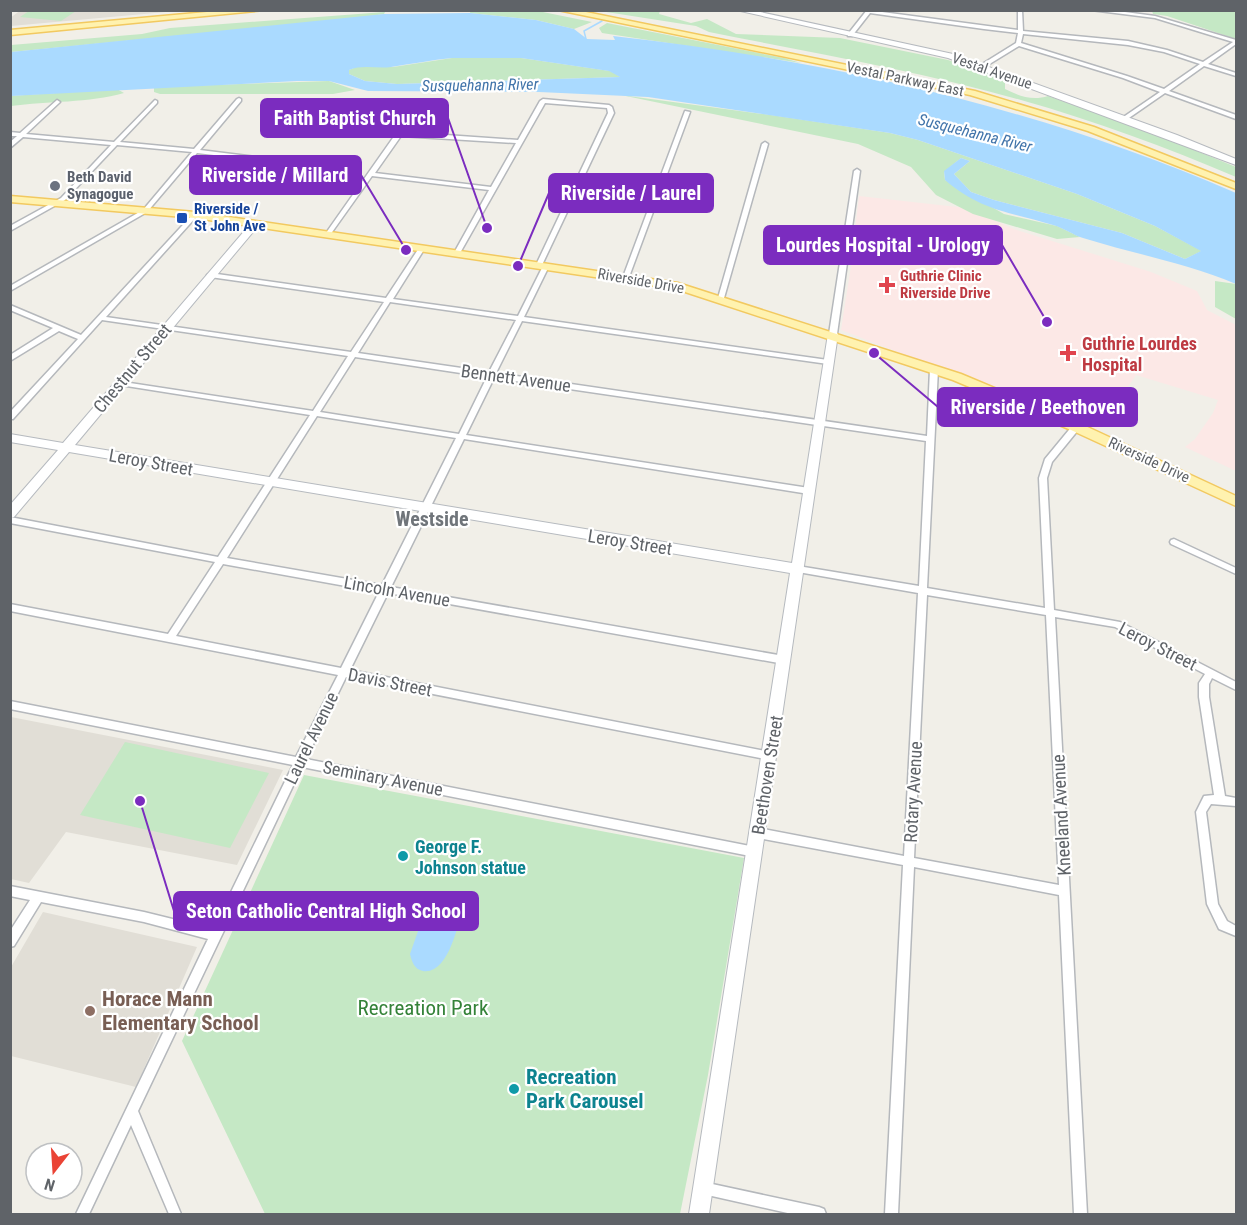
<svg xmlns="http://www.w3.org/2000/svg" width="1247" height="1225" font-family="'Roboto Condensed',sans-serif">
<rect width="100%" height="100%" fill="#f1efe8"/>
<path fill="#e1ded6" d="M21,10L177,11L11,26L10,18Z
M11,717L283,770L237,865L66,832L29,883L11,879Z
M43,912L197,947L136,1087L11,1056V967Z"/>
<path fill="#fce8e6" d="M859,196L966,208L1014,229L1151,272L1197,291L1207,310L1236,325V471L1185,447L1195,439L1213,413L1218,400L1136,375L1099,430L841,330L853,253L895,258L898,235L855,230Z"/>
<path fill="#c5e8c5" d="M471,10L538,11L592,22L574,29L536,20L470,13Z
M29,11V10L76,11L61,21L20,17Z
M600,11H660L659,14L691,23L707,19L736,34L840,38L948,60L998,77L1005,83V89C1019,96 1032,101 1048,96L1150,132L1236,167V177C1166,147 1095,121 1021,100C919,71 813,53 709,32L696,26Z
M1152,11H1236V39L1167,16L1153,14Z
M385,12L384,14L352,19L11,52V45L142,34L170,28Z
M607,23L784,58L801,63L602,33L599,28Z
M452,58H521L610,71L621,77L397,84L365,81L349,74V70L356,67H393Z
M329,81L355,90L333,94H160L154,92V87Z
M117,89L124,93C89,103 48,101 11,106L10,96Z
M621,95L778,116L890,133L918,140L1077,194L1155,226L1202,251L1185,259L1122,233L994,200L971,192L954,174L970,161L961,158L944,172L945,180L1004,214L1057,226L1080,237L1057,239L973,214L936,195L911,167L858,144Z
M1215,281L1236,284V319L1215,307Z
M125,742L269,773L230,848L80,815Z
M304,775L744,858L708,1075L680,1214H265L182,1041Z"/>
<path fill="#aadaff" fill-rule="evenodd" d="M470,13L536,20L574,29L587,39L615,40L613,36C827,60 1038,107 1236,193V284C1187,263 1134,254 1083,238C1073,235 1064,228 1053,225C1010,212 981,211 945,180L944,171L961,158L970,161L954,174L971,192L994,200L1122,233L1185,259L1201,251L1155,226L1077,194L918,140L890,133L648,97L539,92L368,91L329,81H297L11,96V52L384,14ZM452,58H521L609,71L620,77L397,84L365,81L349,74V70C363,64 377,69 391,67C411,64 432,60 452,58Z
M430,897L464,905C458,923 449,975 423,971C414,969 412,962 410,954Z"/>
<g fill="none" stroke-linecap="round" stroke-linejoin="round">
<path stroke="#aadaff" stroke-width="1.5" d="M586,39L584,31L602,21"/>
<defs>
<path id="street" d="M867,10L1018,30V10H1022L1023,31L1128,41L1167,50L1203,62L1233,42L1155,18L1091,10H1110L1155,16L1236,40V44L1208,64L1236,73V76L1204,66L1169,91L1236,115V119L1165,93L1126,120H1122V118L1160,92L1123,78L1019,46L983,68H979V66L1016,43L1018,33L984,29L870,13L852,36H848V34ZM1023,34L1128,45L1164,52L1200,64L1164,89L1127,76L1021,43Z
M239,98L241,99V101L200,150L297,162L299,163V165L197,153L147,212L10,291V286L143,210L192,152L117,145L65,200L10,231V226L61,198L111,145L23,137L10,148V142L17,136H10V132L20,133L57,100L60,102L59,103L26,134L114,142L155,100L157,101V103L120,142L194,149L237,99Z
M543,99L609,105L612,107L614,113L542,265L539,267L536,265L608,113L607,108L545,103L460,253L457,255L454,253L489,190L372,176L330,235H326V233L395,135L271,121L268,119L271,117L374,130L518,140L540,101ZM401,136L516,143L491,187L375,173Z
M685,111L690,112L629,277L628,278H624L623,277Z
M765,142L768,144L724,298L721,300L719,299L718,298L762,144Z
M857,169L860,171L837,334L833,336L829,334L854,171Z
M195,213L198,215L197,216L106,317L351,352L384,302L210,277L207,275L210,273L386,298L419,248L422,246L425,248L393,299L518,316L543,266L546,264L549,266L524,317L828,360L832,362L828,364L522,321L496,373L927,436L930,369L934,367H937L938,369L927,588L1045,608L1039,478L1045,459L1073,425H1079L1080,427L1079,429L1052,462L1047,478L1054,610L1120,622L1236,682V690L1212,678L1209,684V697L1225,796L1236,798V806L1211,804L1206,812L1218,904L1227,921L1236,926V936L1219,929L1207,904L1196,812L1204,796L1214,795L1199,697V683L1205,674L1115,627L1055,617L1087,1214H1074L1059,895L914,867L898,1214H885L903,865L758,838L754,836L753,833L754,830L758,828L904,856L918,593L798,572L794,569L798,566L919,586L926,441L494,378L466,435L809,488L813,491L809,494L464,439L391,587L784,656L787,657L789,660L787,663L784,664L388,593L350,670L770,752L774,753L775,756L774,759L770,760L346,677L306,759L755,847L759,849L760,852L759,855L755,857L302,767L138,1111L181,1214H169L131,1125L89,1214H76L208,939L144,922L41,902L14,946L10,947V931L30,900L10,896V886L144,912L213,929L293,765L10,709V701L296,757L338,675L10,611V604L168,634L215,562L10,523V517L218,557L310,415L120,385L116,383L117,381L313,411L348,356L102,320L13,419H10V412L78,339L59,331L10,361V355L53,328L10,310V305L81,335L193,214ZM390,302L516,320L489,372L358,353ZM355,357L487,377L459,434L320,412ZM317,416L456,438L382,585L227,558ZM223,564L379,592L341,668L176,636ZM927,595L1046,615L1059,885L914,858Z
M1174,539L1236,568V574L1171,544L1170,542L1171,540Z
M703,1182L819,1207L824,1209L826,1214H792L703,1194L698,1193L697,1188L698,1183Z"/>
<path id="secondary" d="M736,10H751L953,54L1177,135L1236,159V165L948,58Z
M255,221L258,222V226L75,445L792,563L828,334L833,331L838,334L709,1214H689L790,573L69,452L14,517L10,518V505L58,450L10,442V434L63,443L252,222Z"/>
<path id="primary" d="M229,10H265L10,35V30Z
M558,10H576L975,91L1094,127L1236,183V189L1088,131L970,95Z
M10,196L195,212L678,283L961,374L1081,424L1236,496V506L1071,430L953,380L676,289L195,218L10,202Z"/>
</defs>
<use href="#street" stroke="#b5b8bc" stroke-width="3"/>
<use href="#secondary" stroke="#b6babf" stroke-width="2"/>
<use href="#primary" stroke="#f2c960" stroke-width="3"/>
<use href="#street" fill="#fff" fill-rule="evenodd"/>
<use href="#secondary" fill="#fff" fill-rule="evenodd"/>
<use href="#primary" fill="#fff2af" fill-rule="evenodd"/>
</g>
<circle fill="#6b7280" stroke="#fff" stroke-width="2" cx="55" cy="186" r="6"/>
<rect fill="#1a4fb4" stroke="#fff" stroke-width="2" x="176" y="212" width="12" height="12" rx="3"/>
<g fill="#e0444e" stroke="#fff" stroke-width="2">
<path d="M884 276h6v6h6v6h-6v6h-6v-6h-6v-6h6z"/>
<path d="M1065 344h6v6h6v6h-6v6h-6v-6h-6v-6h6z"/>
</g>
<g fill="#0f9aa8" stroke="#fff" stroke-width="2">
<circle cx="403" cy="856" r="6"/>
<circle cx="514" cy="1089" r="6"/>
</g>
<circle fill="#8d6e63" stroke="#fff" stroke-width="2" cx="90" cy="1011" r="6"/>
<g text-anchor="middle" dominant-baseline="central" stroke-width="4.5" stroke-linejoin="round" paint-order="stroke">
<g font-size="15" fill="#5f6368" stroke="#fff">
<text transform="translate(992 71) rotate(19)">Vestal Avenue</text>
<text transform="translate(905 79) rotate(12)">Vestal Parkway East</text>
<text transform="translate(641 281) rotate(10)">Riverside Drive</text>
<text transform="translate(1149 460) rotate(25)">Riverside Drive</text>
</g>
<g font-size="15" font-weight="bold" fill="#5b616d" stroke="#fff" text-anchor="start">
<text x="67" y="177">Beth David<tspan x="67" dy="17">Synagogue</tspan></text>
</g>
<g font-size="15" font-weight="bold" fill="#164399" stroke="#fff" text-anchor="start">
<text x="194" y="209">Riverside /<tspan x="194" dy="17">St John Ave</tspan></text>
</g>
<g font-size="15" font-weight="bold" fill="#be3a42" stroke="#fff" text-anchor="start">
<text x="900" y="276">Guthrie Clinic<tspan x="900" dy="17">Riverside Drive</tspan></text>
</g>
<g font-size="16" font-style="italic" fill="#4174aa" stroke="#fff">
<text transform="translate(480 85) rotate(-1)">Susquehanna River</text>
<text transform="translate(975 133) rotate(14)">Susquehanna River</text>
</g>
<g font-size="18" font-weight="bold" fill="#be3a42" stroke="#fff" text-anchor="start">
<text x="1082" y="343">Guthrie Lourdes<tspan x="1082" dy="21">Hospital</tspan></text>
</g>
<g font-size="18" fill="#5f6368" stroke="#fff">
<text transform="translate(132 368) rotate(-50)">Chestnut Street</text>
<text transform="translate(516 378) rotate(8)">Bennett Avenue</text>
<text transform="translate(151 462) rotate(10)">Leroy Street</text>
<text transform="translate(630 542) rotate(9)">Leroy Street</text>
<text transform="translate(397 591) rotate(10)">Lincoln Avenue</text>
<text transform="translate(1158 646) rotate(27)">Leroy Street</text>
<text transform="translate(390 682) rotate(11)">Davis Street</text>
<text transform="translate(311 738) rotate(-64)">Laurel Avenue</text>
<text transform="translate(767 775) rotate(-81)">Beethoven Street</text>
<text transform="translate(383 778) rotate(11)">Seminary Avenue</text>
<text transform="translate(913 792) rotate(-87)">Rotary Avenue</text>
<text transform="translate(1061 815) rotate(-93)">Kneeland Avenue</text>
</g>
<g font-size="18" font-weight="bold" fill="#0d838f" stroke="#fff" text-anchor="start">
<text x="415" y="846">George F.<tspan x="415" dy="21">Johnson statue</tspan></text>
</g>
<g font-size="20" font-weight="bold" fill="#70757a" stroke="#fff">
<text x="432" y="519">Westside</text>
</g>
<g font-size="21" font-weight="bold" fill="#785e54" stroke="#fff" text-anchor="start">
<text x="102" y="999">Horace Mann<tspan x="102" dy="24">Elementary School</tspan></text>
</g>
<g font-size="21" fill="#348238" stroke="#fff">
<text x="423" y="1008">Recreation Park</text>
</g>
<g font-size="21" font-weight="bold" fill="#0d838f" stroke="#fff" text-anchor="start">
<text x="526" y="1077">Recreation<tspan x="526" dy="24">Park Carousel</tspan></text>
</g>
</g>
<path fill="none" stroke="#7b2cbf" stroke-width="2" d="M487 228L448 118M406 250L361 175M518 266L549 193M1047 322L1002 245M874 353L938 407M140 801L174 911"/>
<g fill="#7b2cbf" stroke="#fff" stroke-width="2">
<circle cx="487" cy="228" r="6"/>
<circle cx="406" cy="250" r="6"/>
<circle cx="518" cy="266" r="6"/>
<circle cx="1047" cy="322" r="6"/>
<circle cx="874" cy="353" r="6"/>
<circle cx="140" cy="801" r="6"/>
</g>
<g fill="#7b2cbf" stroke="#7b2cbf" stroke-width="2">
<rect x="261" y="99" width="187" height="38" rx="6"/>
<rect x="190" y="156" width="171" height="38" rx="6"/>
<rect x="549" y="174" width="164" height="38" rx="6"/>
<rect x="764" y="226" width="238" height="38" rx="6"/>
<rect x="938" y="388" width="199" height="38" rx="6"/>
<rect x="174" y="892" width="304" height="38" rx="6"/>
</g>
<g font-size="20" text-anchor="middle" font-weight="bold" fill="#fff">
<text x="355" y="125">Faith Baptist Church</text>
<text x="275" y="182">Riverside / Millard</text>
<text x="631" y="200">Riverside / Laurel</text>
<text x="883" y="252">Lourdes Hospital - Urology</text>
<text x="1038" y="414">Riverside / Beethoven</text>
<text x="326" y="918">Seton Catholic Central High School</text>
</g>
<rect width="1247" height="1225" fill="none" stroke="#5f6368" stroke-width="24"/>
<g transform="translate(54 1171) rotate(197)"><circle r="28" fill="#ffffff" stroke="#bfc1c3" stroke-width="1.5"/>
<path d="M0-4.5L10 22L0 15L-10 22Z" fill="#ea4335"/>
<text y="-9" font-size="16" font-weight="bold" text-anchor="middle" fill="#5f6368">N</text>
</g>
</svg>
